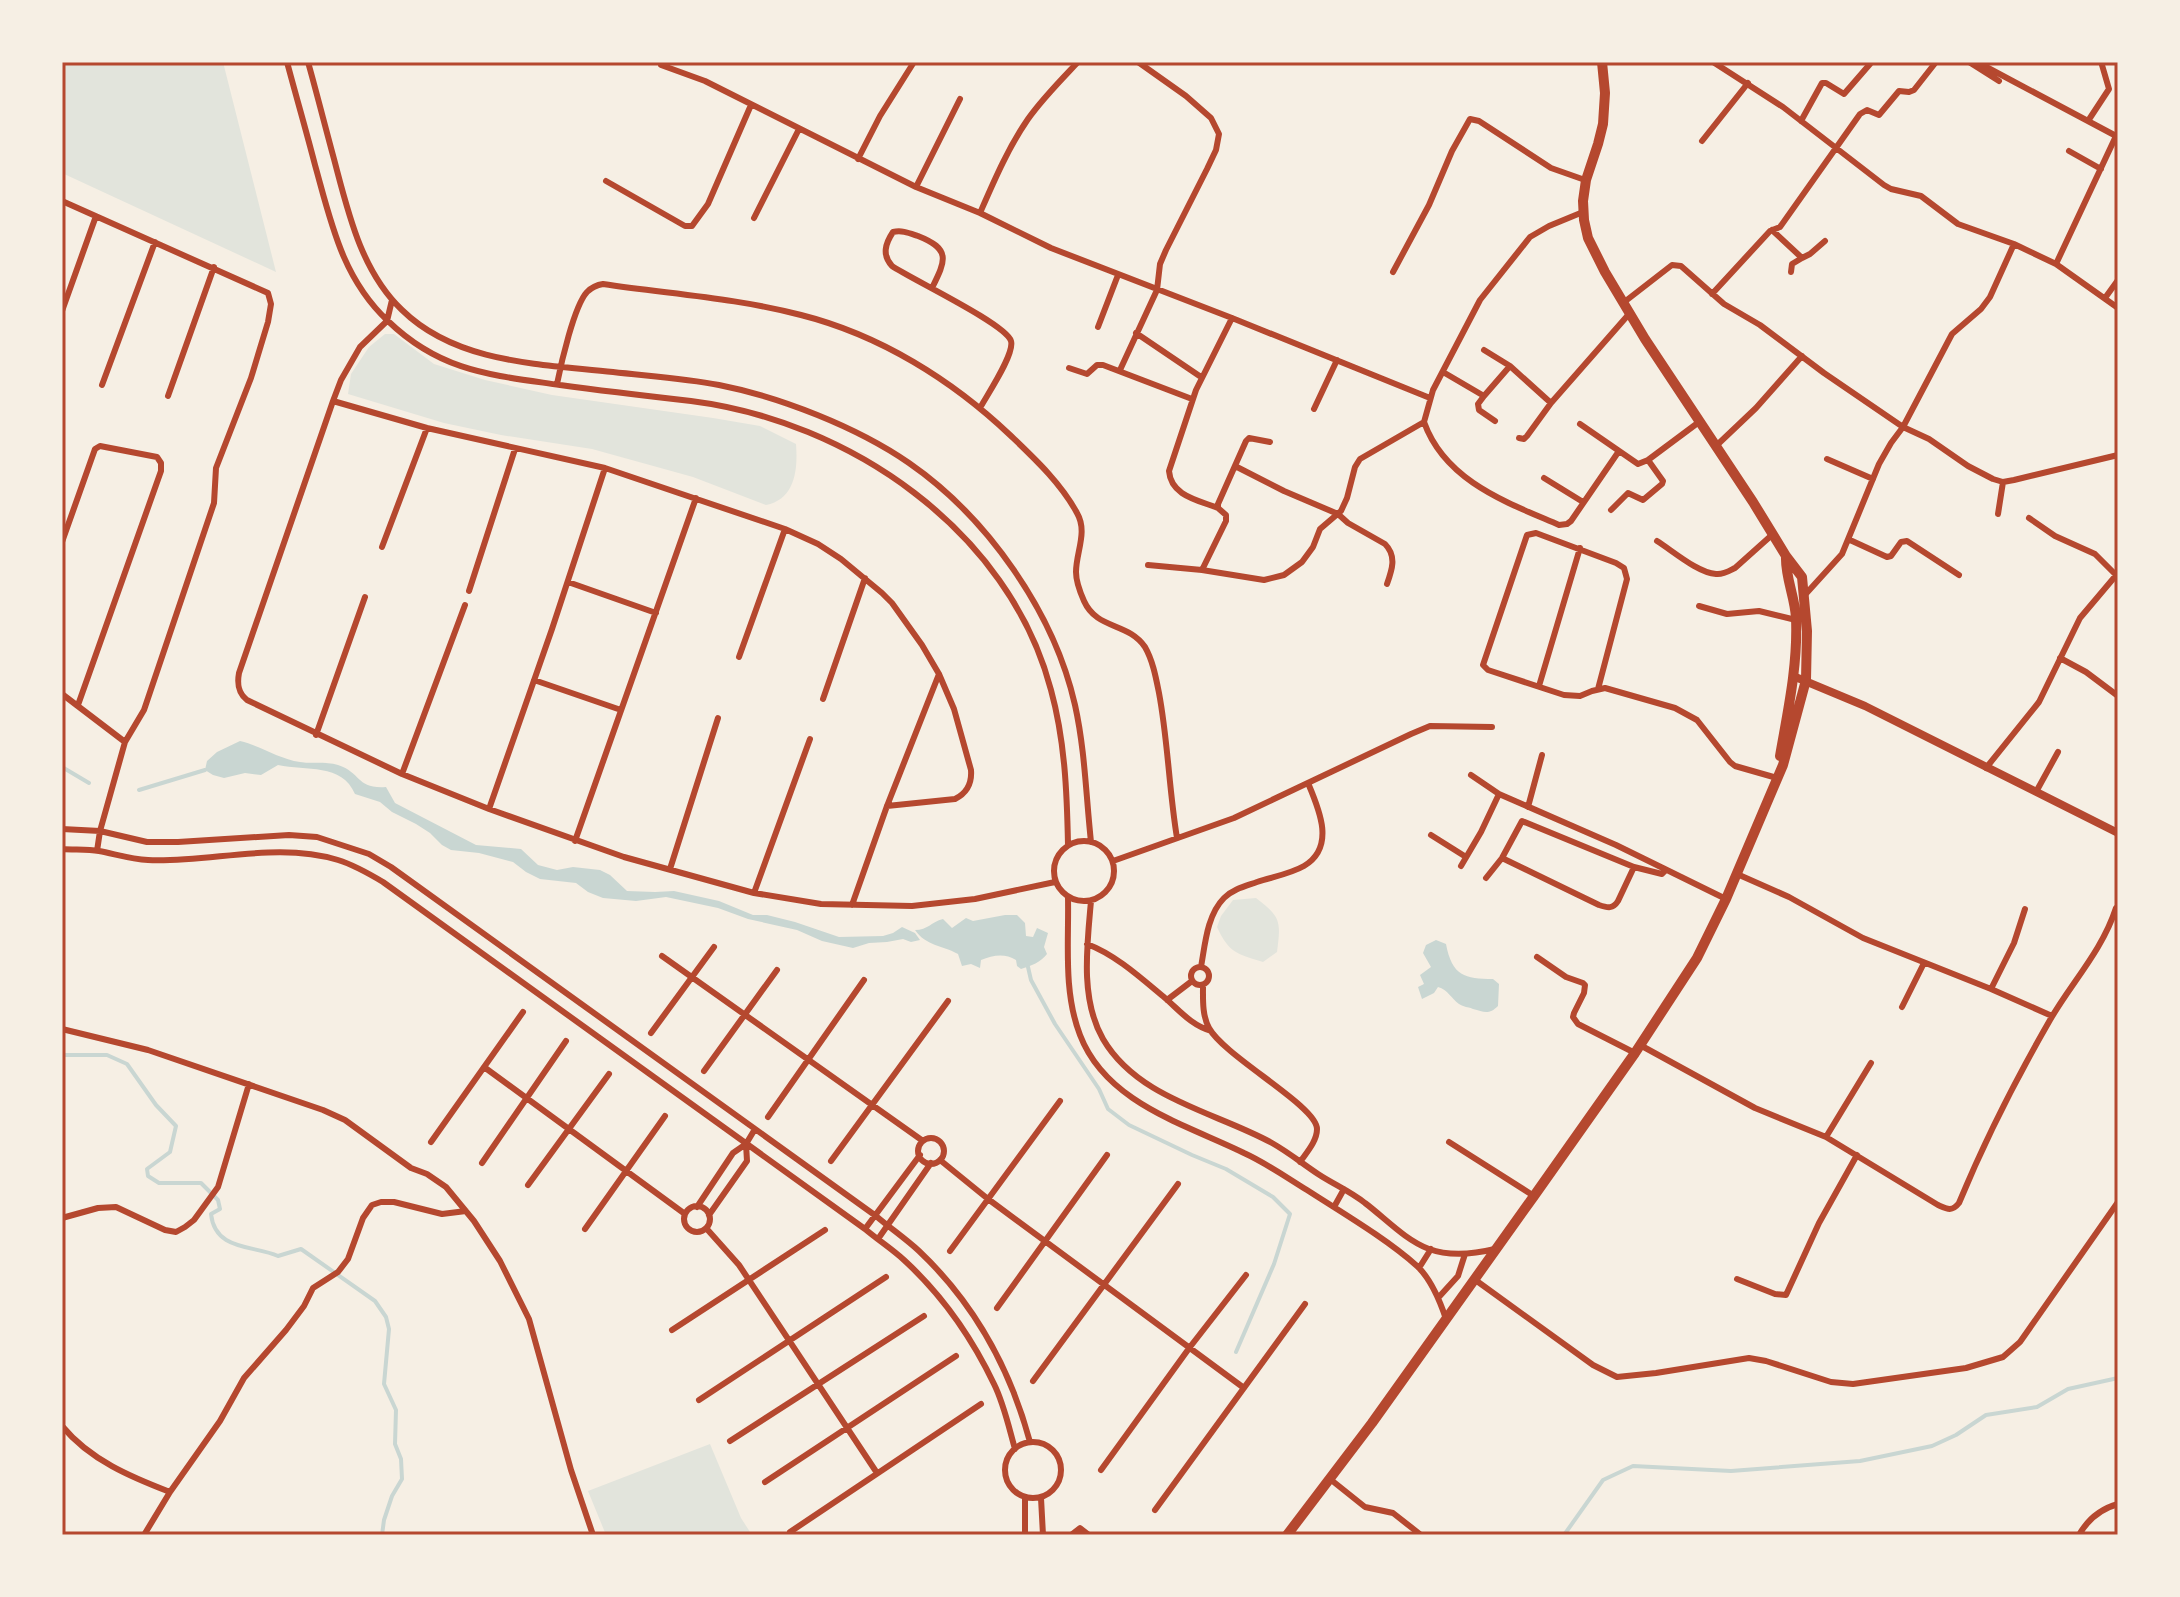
<svg xmlns="http://www.w3.org/2000/svg" width="2180" height="1597" font-family="Ubuntu,sans-serif">
<rect width="100%" height="100%" fill="#f6efe4"/>
<path fill="#e2e4dc" d="M62,62H223L276,272L62,173Z
M385,334H394L434,364L485,380L552,395L713,418L760,426L796,444C798,470 795,499 766,505L693,477L592,449L501,435L444,423L348,394L351,374L369,347Z
M1256,898C1281,917 1281,921 1277,952L1263,962C1237,954 1229,953 1217,927L1221,916L1233,900Z
M710,1444L741,1518L752,1535H606L588,1491Z"/>
<path fill="#c9d6d2" d="M240,741C261,746 279,759 300,762C312,764 325,761 338,765C362,773 356,789 386,787L395,803L476,845L521,849L538,865L557,870L573,867L600,870L610,875L627,891L655,892L674,891L719,901L753,915H767L795,922L839,937L883,936L893,933L902,927L915,933L920,940L911,942L903,939L887,942L869,943L853,948L822,941L797,930L748,919L718,908L666,897L636,901L603,898L588,892L576,883L540,879L526,872L513,862L479,853L451,850L442,845L430,833L416,824L392,812L380,802L355,794C342,763 306,771 278,765L261,775L245,773L224,778L213,775L205,770L207,761L217,752Z
M1005,915H1017L1025,923L1026,936L1033,937L1037,928L1048,933L1044,947L1047,954C1041,962 1031,966 1021,969L1017,966L1016,960C1005,953 993,955 981,960L980,968L971,964L962,966L958,954C942,945 926,946 915,930C928,930 931,922 943,919L952,928L966,918L973,921Z
M1436,940L1446,944C1452,976 1465,979 1493,979L1499,984L1498,1006C1489,1015 1484,1012 1473,1009C1466,1006 1466,1008 1459,1004C1451,998 1448,990 1438,987L1434,993L1422,999L1418,987L1424,984L1420,975L1431,967L1423,953L1426,945Z"/>
<g fill="none" stroke-linecap="round" stroke-linejoin="round">
<path stroke="#c9d6d2" stroke-width="4" d="M62,767L89,783
M139,790L205,770
M1028,967L1031,980L1055,1024L1099,1089L1108,1109L1129,1125L1192,1155L1226,1169L1273,1197L1290,1214L1274,1264L1236,1352
M62,1055H107L127,1064L156,1105L176,1126L170,1152L147,1169L148,1176L159,1183H201L218,1200L220,1209L211,1214C215,1251 253,1245 278,1256L301,1249L375,1301L386,1317L389,1329L384,1384L396,1410L395,1444L401,1459L402,1479L392,1496L384,1520L382,1535
M1564,1535L1603,1480L1633,1466L1731,1471L1860,1461L1932,1446L1956,1435L1986,1415L2037,1407L2068,1389L2118,1378"/>
<path stroke="#b5482f" stroke-width="6" d="M287,62C296,96 306,130 315,165C331,222 342,278 388,321C441,372 491,375 560,385C604,391 647,396 691,401C849,421 1009,530 1051,690C1065,741 1067,793 1068,845
M308,62C317,94 325,126 334,159C348,212 361,271 402,310C457,364 542,364 613,372C648,376 684,378 719,385C780,397 857,427 909,463C987,517 1054,612 1075,705C1085,750 1086,796 1091,842
M662,62L661,65L705,81L916,187L980,213L1051,248L1232,318L1430,398
M1713,62L1783,107L1884,185L1891,189L1921,196L1958,224L2014,244L2056,264L2118,308
M1969,62L1999,81
M1977,62L2118,137
M1801,121L1822,83H1826L1844,94L1870,64L1867,62
M2088,121L2109,89L2102,65
M1702,141L1748,83
M2069,151L2101,169
M858,159L880,116L914,62
M606,181L685,226H692L708,204L751,105
M916,187L960,99
M62,201L268,293L271,304L268,322L251,378L216,468L214,503L144,710L125,742L100,831L97,851
M980,213C994,181 1008,148 1028,119C1043,98 1061,80 1078,62
M754,218L799,129
M1772,230L1802,258L1792,264L1791,272
M1802,258L1810,254L1825,241
M2056,264L2116,136
M1393,272L1429,205L1452,151L1470,119L1479,121L1551,168L1585,180
M932,288C946,260 951,249 918,236C909,233 902,230 893,232C885,244 882,255 892,266C911,279 1006,324 1011,341C1015,354 987,395 980,408
M1712,294L1770,231L1780,227L1860,114L1867,110L1879,115L1899,91L1909,92L1914,90L1936,62
M2105,298L2118,280
M1623,303L1672,265L1681,266L1724,304L1760,325L1824,373L1903,427L1929,439L1968,466L1993,479L2003,482L2014,480L2118,455
M62,311L96,216
M1098,327L1118,275
M1136,333L1201,377
M1484,350L1510,366L1551,403
M1069,368L1087,374L1097,365H1103L1192,399
M1120,370L1157,290L1160,264L1166,250L1207,169L1216,150L1219,134L1211,118L1186,96L1138,62
M1443,372L1484,396L1510,366
M557,384C561,364 574,306 587,292C592,287 596,285 603,284C669,294 737,298 801,315C880,335 952,380 1010,435C1034,458 1061,483 1077,513C1088,532 1076,552 1076,572C1076,582 1080,592 1084,601C1097,630 1128,622 1145,647C1153,661 1156,678 1159,693C1168,741 1169,790 1177,838
M102,385L155,242
M168,396L214,267
M1484,396L1478,404L1479,410L1495,421
M333,401L341,380L360,347L387,321L392,300
M1314,409L1337,360
M1424,422C1445,481 1506,502 1559,525L1567,524L1571,521L1619,451
M1580,424L1638,464L1648,460L1663,481L1662,484L1643,500L1628,493L1611,510
M1519,438L1524,439L1527,436L1551,403L1629,314
M1716,446L1756,408L1802,356
M1827,459L1873,479
M1648,460L1699,422
M1235,466L1284,491L1338,514L1348,523L1385,544C1397,556 1392,570 1387,584
M1544,478L1583,502
M1218,508C1198,500 1171,496 1169,471L1196,390L1232,318
M1998,514L2003,482
M2029,518L2055,536L2095,554L2116,575
M1850,540L1887,557L1891,556L1901,542L1907,541L1959,575
M1657,541C1673,551 1698,573 1716,574C1723,575 1729,571 1735,568L1773,534
M62,542L95,449L100,446L157,457L161,463V471L78,705
M382,547L427,428
M1148,565L1202,570L1264,580L1284,575L1302,562L1313,547L1320,529L1341,511L1347,498L1355,467L1360,459L1424,422L1433,390L1480,300L1530,237L1549,226L1583,212
M1202,570L1226,521V515L1218,508V504L1246,441L1249,438L1270,442
M568,582L656,613
M469,591L515,449
M1803,597L1842,554L1879,464L1891,443L1903,427L1952,334L1981,309L1990,297L2014,244
M1699,606L1727,614L1759,611L1796,620
M739,657L785,529
M2060,658L2086,672L2118,696
M534,680L621,710
M1539,686L1580,548
M1598,689L1627,579L1624,568L1616,563L1536,533L1527,535L1483,665L1488,670L1564,695L1580,696L1592,691L1605,688L1675,708L1697,720L1730,762L1735,766L1777,778
M62,694L125,742
M823,699L865,578
M316,735L365,597
M1986,768L2039,702L2080,618L2118,573
M402,774L465,605
M1471,775L1499,794L1616,845L1726,899
M2036,792L2058,752
M887,806L955,799C967,793 972,783 971,770L954,709L939,674L922,645L892,603L882,593L841,559L818,544L785,529L605,468L427,428L333,401L239,673C237,684 238,693 247,700L402,774L489,809L624,857L754,893L821,904L912,906L975,899L1055,882
M1528,807L1542,755
M489,809L552,629L605,468
M62,829L100,831L147,842H178L289,835L317,837L369,854L391,867L876,1216C890,1228 906,1239 919,1251C975,1304 1010,1368 1030,1442
M1431,835L1466,857
M1054 871a30 30 0 1 1 60 0a30 30 0 1 1-60 0Z
M575,841L696,498
M62,849C74,850 87,849 99,851C115,854 131,859 148,860C210,863 277,841 338,860C354,865 368,873 383,882L865,1229C878,1240 892,1249 904,1260C941,1294 972,1338 994,1384C1004,1404 1009,1428 1015,1449
M1502,858L1599,905C1608,908 1613,909 1618,901L1634,867
M1113,861L1234,818L1411,734L1430,726L1492,727
M1461,866L1481,832L1499,794
M670,869L718,718
M1737,874L1789,897L1863,938L1991,989L2052,1016
M1486,878L1502,858L1522,821L1634,867L1662,874L1666,870
M754,893L810,739
M1068,897C1069,942 1063,991 1080,1035C1106,1103 1185,1124 1244,1153C1266,1163 1286,1177 1307,1190C1341,1212 1387,1239 1417,1266C1431,1279 1440,1301 1446,1319
M1091,901C1087,946 1080,999 1103,1039C1138,1099 1216,1112 1272,1143C1288,1152 1303,1164 1318,1174C1333,1184 1350,1191 1365,1203C1385,1218 1405,1240 1429,1249C1451,1257 1474,1254 1495,1249
M852,905L887,806L939,674
M1087,944C1116,955 1141,978 1165,998C1180,1011 1191,1025 1211,1031
M662,956L923,1141
M1537,957L1566,977L1583,983L1585,985L1584,993L1574,1013L1573,1017L1578,1024L1635,1053
M1191 976a9 9 0 1 1 18 0a9 9 0 1 1-18 0Z
M1201,967C1205,945 1207,915 1224,898C1233,889 1246,886 1257,882C1272,877 1290,874 1304,866C1336,847 1319,809 1308,783
M1203,985C1203,999 1202,1015 1209,1028C1225,1057 1317,1106 1317,1129C1317,1141 1307,1152 1300,1162
M1991,989L2014,943L2025,909
M1167,1000L1192,981
M1902,1007L1924,963
M62,1029L148,1050L323,1110L345,1120L411,1168L427,1174L446,1187L474,1221L500,1261L529,1319L571,1470L593,1535
M651,1033L714,947
M1640,1045L1755,1108L1826,1137L1938,1205C1947,1209 1952,1212 1959,1203C1985,1140 2016,1079 2050,1020C2072,982 2102,951 2116,908
M484,1067L685,1214
M704,1071L777,970
M768,1117L864,980
M1826,1137L1871,1063
M918 1151a13 13 0 1 1 26 0a13 13 0 1 1-26 0Z
M431,1142L523,1012
M1449,1142L1534,1196
M940,1160L988,1199L1244,1388
M831,1161L948,1001
M482,1163L566,1041
M528,1185L609,1074
M684 1219a13 13 0 1 1 26 0a13 13 0 1 1-26 0Z
M697,1207L733,1153L746,1144L755,1129
M1334,1207L1344,1189
M709,1215L747,1161L746,1144
M62,1218L98,1208L116,1207L165,1230L176,1232L185,1227L194,1220L218,1187L249,1084
M706,1228L739,1265L877,1473
M585,1229L665,1116
M865,1229L920,1155
M878,1239L931,1163
M950,1251L1060,1101
M1419,1268L1431,1249
M1474,1279L1593,1365L1617,1377L1656,1373L1749,1358L1766,1361L1831,1382L1853,1384L1966,1368L2003,1357L2020,1342L2118,1202
M1737,1279L1775,1294L1786,1295L1819,1223L1857,1155
M1438,1298L1458,1276L1465,1254
M997,1308L1107,1155
M672,1330L825,1230
M1033,1381L1178,1184
M699,1400L886,1277
M62,1426C90,1460 131,1477 170,1492
M730,1441L924,1316
M1005 1470a28 28 0 1 1 56 0a28 28 0 1 1-56 0Z
M1101,1470L1190,1347L1246,1275
M1330,1479L1365,1507L1393,1513L1421,1535
M765,1482L956,1356
M1025,1498V1535
M1041,1498L1043,1535
M1155,1510L1305,1304
M790,1532L981,1404
M144,1535L170,1492L220,1421L244,1378L286,1330L304,1306L313,1288L338,1272L348,1259L363,1218L372,1205L381,1202H394L442,1214L466,1211
M1071,1535L1080,1528L1089,1535
M2079,1535C2088,1519 2100,1509 2118,1504"/>
<path stroke="#b5482f" stroke-width="8" d="M1793,676L1865,706L2118,833"/>
<path stroke="#b5482f" stroke-width="10" d="M1780,756C1788,710 1798,665 1796,618C1795,597 1785,577 1786,556
M1287,1535L1372,1423L1534,1196L1635,1053L1697,958L1726,899L1783,765L1806,680L1807,631L1802,577L1786,556L1753,502L1645,339L1605,272L1588,238L1584,220L1583,201L1586,180L1598,144L1603,124L1605,93L1602,62"/>
</g>
<rect width="2180" height="1597" fill="none" stroke="#f6efe4" stroke-width="128"/>
<rect x="64" y="64" width="2052" height="1469" fill="none" stroke="#b5482f" stroke-width="3"/>
</svg>
